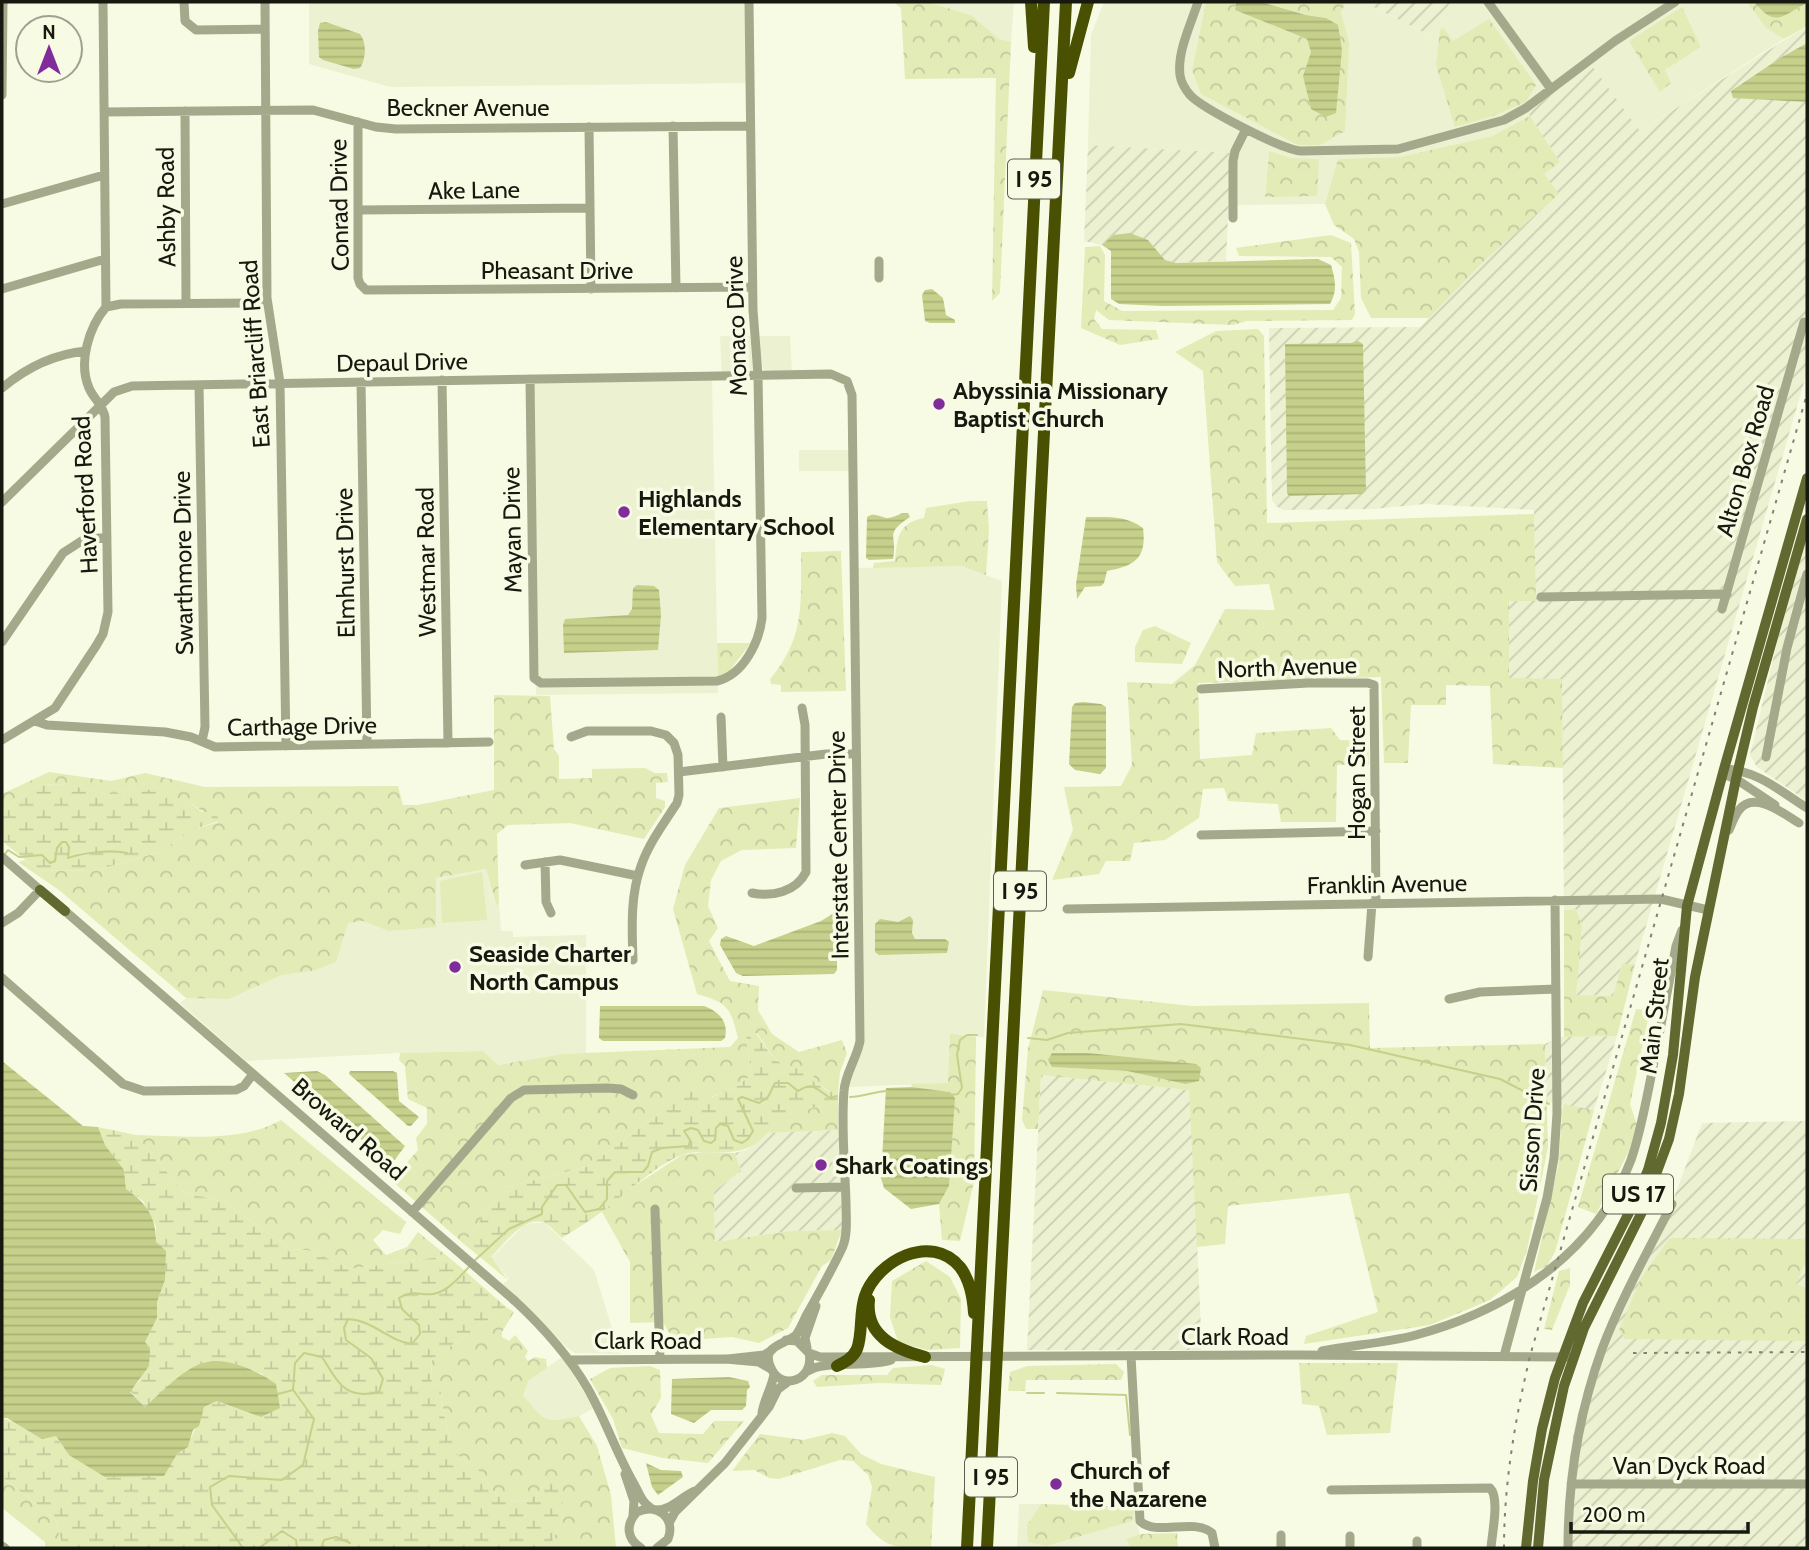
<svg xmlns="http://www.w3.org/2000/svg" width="1809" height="1550" font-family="Cabin,sans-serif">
<defs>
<pattern id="industrial-furrows" width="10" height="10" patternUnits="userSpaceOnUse" patternTransform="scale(1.75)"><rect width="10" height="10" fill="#ecf1d1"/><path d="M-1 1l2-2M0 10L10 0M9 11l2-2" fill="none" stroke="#caceb2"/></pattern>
<pattern id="forest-crowns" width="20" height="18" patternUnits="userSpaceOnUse" patternTransform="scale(1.75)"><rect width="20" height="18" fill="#e3ebb7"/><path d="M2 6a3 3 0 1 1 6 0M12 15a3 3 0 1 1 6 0" fill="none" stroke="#c2c99c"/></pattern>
<pattern id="wetland-marsh" width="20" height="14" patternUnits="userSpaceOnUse" patternTransform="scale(1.75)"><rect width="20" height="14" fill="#e3ebb7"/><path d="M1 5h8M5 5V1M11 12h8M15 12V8" fill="none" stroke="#c2c99c"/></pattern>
<pattern id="water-rules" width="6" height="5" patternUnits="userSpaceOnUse" patternTransform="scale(1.75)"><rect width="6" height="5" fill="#c6d08a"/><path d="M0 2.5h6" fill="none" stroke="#a9b276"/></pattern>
</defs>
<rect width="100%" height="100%" fill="#f7fbe3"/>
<path fill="#ecf1d1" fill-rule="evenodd" d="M309,2H745L746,83L390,87L309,64Z
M927,2H1014L1011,42L999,39L971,15Z
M1104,2H1206L1192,70L1349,42L1341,12L1346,2H1364L1425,33L1439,25L1450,2H1747L1766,28L1784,39L1640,131L1590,63L1526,101L1530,116L1492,136L1400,157L1338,159L1325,204L1229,205L1230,153L1088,145L1091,35ZM1682,8L1701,47L1665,70ZM1269,151L1291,158L1265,197Z
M720,336H750L754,378H722Z
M757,336H790L792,372L766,371L763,369Z
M712,379L718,693L536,695L532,381Z
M799,450H849V471H799Z
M961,566L1002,581L984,1037L950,1035L949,1083L847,1087L861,1053L857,568Z
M486,869L495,904H499L501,931H513V937L586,935V1053L562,1054L498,1065L483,1051L400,1053L246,1061L180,1003L186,998L229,999L282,975L312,971L347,923L363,921L388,931L436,878Z
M533,1223H545L594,1270L620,1354L575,1353L566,1347L538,1317L502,1285L509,1279L491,1258L523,1226Z
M562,1357L594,1408L579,1416L555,1422L541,1418L523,1395L529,1380Z
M1019,1504H1041L1027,1525L1135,1507L1136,1521L1140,1534L1126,1539L1131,1548H1017Z"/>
<path fill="url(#industrial-furrows)" d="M1364,2H1450L1439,26L1425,33Z
M1807,26V372L1635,964H1622L1613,996L1575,995L1582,927L1576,909L1564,910L1562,679H1509V601L1535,600L1534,510L1425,504L1373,509L1283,510L1276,506L1272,500L1269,328L1420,327L1487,258L1543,174L1560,162L1530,116L1526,102L1590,63L1640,131Z
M1088,145L1231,153L1226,261L1176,263L1165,260L1148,240L1113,235L1102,245L1084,241Z
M1807,530V801L1757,767L1750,755L1790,589Z
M1617,1036L1594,1110L1547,1102L1545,1044L1559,1037Z
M1041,1075L1190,1090L1202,1350H1027Z
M1807,1121V1548H1564L1570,1455L1575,1424L1600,1343L1673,1200L1702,1123Z
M841,1130L842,1230L789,1231L715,1242L714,1191L741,1171L735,1153L746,1150L768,1133Z"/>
<path fill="url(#forest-crowns)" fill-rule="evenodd" d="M827,2H927L971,15L999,39L1011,42L1000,293L992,301L996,78L905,79L901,8L893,2Z
M1206,2H1236L1235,10L1307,39L1312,52L1303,76L1326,117L1335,113L1342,50L1326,18L1307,15L1261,2H1346L1341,12L1349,42L1345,131L1320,145H1298L1201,94L1192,70Z
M1747,2H1754C1776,28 1780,17 1807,3V26L1784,39L1766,28Z
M1682,7L1701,47L1665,70L1671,83L1660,92L1629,41Z
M1489,19L1536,85L1526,102L1493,116L1455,127L1436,65L1440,30L1444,28L1453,41Z
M1530,116L1560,162L1544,174L1559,194L1487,258L1429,318H1371L1361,298L1359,252L1354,239L1334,225L1325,204L1338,159L1400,157L1492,136Z
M1269,151L1291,158L1319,159L1317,196L1265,197Z
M1331,235L1351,243L1355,314L1352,320L1247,321L1233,325L1109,320L1096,310L1094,319L1102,329L1156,330L1159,339L1120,345L1081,328L1085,247L1100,246L1105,255L1104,301L1122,311L1333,310L1341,298L1342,267L1331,257L1239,256L1236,248Z
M1258,329L1264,336L1267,523L1534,514L1536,601H1509V678L1562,679L1563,768L1493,764L1490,686L1446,685V705H1411L1408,763H1384L1381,677L1198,683L1200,759L1252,755L1256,733L1331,728L1340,740L1368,741L1369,764L1337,765L1336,822H1281L1278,804L1228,801L1224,788L1203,789L1199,818L1165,840L1134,843L1130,861H1106L1099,874L1052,880L1073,830L1064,787L1121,786L1132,765L1127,682L1172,684L1195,665L1225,609L1275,610L1269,584L1235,586L1217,562L1203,371L1175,352L1216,331Z
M970,501H987L989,530L986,575L961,566L873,568L874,563L895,561C897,538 898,523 924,518L926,508Z
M841,551L846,691L781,692V685L771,684L770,679C805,638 801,603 801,552Z
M1155,626L1191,643L1182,664L1135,662V647L1143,630Z
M717,643H751L727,674L718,678Z
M494,695L550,696L554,749L559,756V779L592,778V769L645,768L655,773H667L668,782L656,783V798L665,801V807L644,839L570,823L508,825L497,834L499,904L496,905L486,869L436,878V927L388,931L363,921L348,923L336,962L312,971L282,975L229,999L186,998L59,890L18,862L25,860L38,870L94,871L159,852L192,830L219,822L189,802L134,788L115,795L98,793L66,784L40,785L9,805L2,813V794L49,772L111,781L145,773L205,787L398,786L403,805H418L494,790Z
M800,798L796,848L742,850L721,861L711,880L708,906L718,928L709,941L730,981L759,986L758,1010L772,1034L799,1052L842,1040L847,1053L840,1072L838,1092L829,1091L813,1081L814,1069C780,1070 774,1060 757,1033L746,1037L751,1075L735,1088L711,1097L687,1087L668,1094L657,1115L589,1166L503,1188L464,1244L391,1180L418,1150L416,1138L427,1124V1108L408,1099L405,1066L399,1060L400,1053L483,1051L498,1065L562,1054L730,1047L738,1038C730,1007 728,1003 697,994L673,909L685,865L719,808Z
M1576,909L1582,927L1576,995L1613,996L1622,964H1635L1617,1036L1564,1037V910Z
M1043,990L1192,1006L1369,1003L1370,1048L1545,1044L1548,1147L1527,1250L1517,1277L1490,1300L1430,1325L1304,1344L1306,1336L1378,1312L1349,1193L1228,1206L1225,1244L1197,1247L1189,1090L1041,1075L1038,1129H1026L1022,1120L1028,1049ZM1052,1067L1201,1068L1185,1084L1127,1071Z
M1636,1009L1650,1010L1630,1104L1637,1125L1628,1153L1596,1214L1578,1207Z
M950,1034L976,1037L974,1182L960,1241L942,1240L939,1204L949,1186V1092L912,1087L911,1084L948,1083Z
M838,1100V1130L768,1133L780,1116L832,1103Z
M1563,1104L1594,1110L1555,1252L1547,1266L1534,1272L1558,1167Z
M281,1120L406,1222L400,1234L383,1230L373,1240L386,1255L407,1247L418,1232L458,1265L439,1257L350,1269L312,1251L291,1249L224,1202L183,1192L136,1135C181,1136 242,1143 281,1120Z
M704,1152L735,1153L741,1171L714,1191L715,1242L789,1231L842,1230L831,1260L822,1266L788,1328L759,1343L732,1337L688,1340L671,1336L663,1322L630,1323V1262L602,1212L622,1194L682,1155Z
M1670,1238L1807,1239V1266H1804L1796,1284L1807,1288V1341L1625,1339L1619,1330L1641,1278Z
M926,1261L950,1277L961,1299L960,1348L927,1350L898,1342L890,1317L892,1281Z
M1570,1268V1285L1552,1330L1544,1329L1559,1271Z
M506,1307L514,1312L502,1332V1337L509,1341L515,1335L528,1351L525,1357L528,1361L535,1357L546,1359L547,1368L529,1380L523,1395C545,1422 544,1424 579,1416L597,1446L611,1495L616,1548H549L564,1516L549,1481L530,1500C490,1503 499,1494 478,1470C473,1464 465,1462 460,1457C448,1445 442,1406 441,1389L431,1380L432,1359Z
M1299,1363H1398L1390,1433L1327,1435L1319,1406L1302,1404Z
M1116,1364L1124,1372L1121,1380H1026L1025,1391H1008L1010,1372L1027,1366Z
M932,1365L945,1369L941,1385L879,1383L817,1387L813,1381L822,1375H887L893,1368Z
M650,1366L660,1370L661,1398L651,1415L659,1433L703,1434L714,1421H744L708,1463L663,1458L622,1448L613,1419L590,1379L610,1368Z
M832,1433L845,1436L861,1454L881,1464L935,1477L931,1548C901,1548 886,1550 866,1524L872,1487L868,1475L853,1461L840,1460L779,1479L769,1478L754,1470L732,1471L760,1434L803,1440Z
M2,1477L56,1520L63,1548H45V1542L2,1508Z
M1041,1504L1135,1507L1132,1521L1046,1546L1028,1542L1027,1525Z
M1177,1533L1178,1548H1131L1126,1539L1140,1534Z"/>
<path fill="url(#wetland-marsh)" d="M67,784L98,793L115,795L134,788L158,791L189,802L202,812H216L219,821L192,830L159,852L94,871L38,870L2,841V813L9,805L40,785Z
M756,1033C774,1060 779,1070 814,1069L813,1081L828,1091L838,1092V1100L832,1103L781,1116C761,1144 749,1154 714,1152C704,1152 692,1151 682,1155C656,1165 625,1194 603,1211C590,1221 575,1229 562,1238C557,1234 551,1226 545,1223C525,1214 503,1245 491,1257L508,1280L464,1244L503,1188L589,1166L657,1115L667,1094L687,1087L712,1097L735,1088L751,1075L746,1036Z
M98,1127L136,1135L183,1192L224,1202L291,1249L312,1251L350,1269L439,1257L458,1265L506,1307L432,1359L431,1380L441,1389C442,1406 448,1445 460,1457C465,1462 473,1464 478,1470C499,1494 490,1503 530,1500L549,1481L560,1482L564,1516L549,1548H63L56,1520L2,1477V1418L56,1436L69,1455L177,1454L188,1447C192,1432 200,1423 204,1407L217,1401L261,1417L263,1374C248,1369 231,1360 214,1362C195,1364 160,1394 145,1407L130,1391L140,1380L145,1342L157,1318V1302L165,1280L156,1242V1227L143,1201L126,1189L124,1170L105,1145Z"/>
<path fill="#e3ebb7" d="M482,872L487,920L442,923L440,881Z"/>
<path fill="url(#water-rules)" d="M1236,2H1261L1306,15L1326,18L1338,25L1342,50L1336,113L1326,117L1311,109L1303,76L1311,52L1307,39L1235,10Z
M1754,2H1807V3C1780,17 1776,28 1754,2Z
M326,22L360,34C367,43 366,59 360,68L354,69L323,60L319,57L318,31L320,23Z
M1807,43V102L1733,98L1731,91L1782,57Z
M1130,233L1148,240L1165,260L1176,263L1318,259L1331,265C1335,279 1338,290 1330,304L1163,306L1119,304L1111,299V251L1102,245L1113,235Z
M932,289L943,298L946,315L955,320V323H930L925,321L922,295L925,290Z
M1358,341L1363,344L1366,491L1362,494L1289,496L1287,493L1285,344L1351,343Z
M902,513H908L910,517C883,535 898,534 893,559L869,560L866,558L867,517C875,512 879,517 887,518C892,518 898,515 902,513Z
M1086,517C1107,517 1126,515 1143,528C1147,559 1134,566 1107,571L1104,583L1101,586L1085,587L1077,599L1076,584Z
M637,585L654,586L659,590L661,615L658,650L564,653L563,625L565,619L628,615L632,609L633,588Z
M1083,702L1101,704L1106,707V768L1100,774L1075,770L1069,764L1072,707L1075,703Z
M834,913L837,914V970L834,974L743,976L736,973L720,945L721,939L726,936L754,946L821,921Z
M910,916L913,920L912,933L915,939H945L949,942L947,953L879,955L875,952V924L880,919L898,922Z
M600,1006H704C718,1011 729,1021 725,1038L721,1041H603L599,1038Z
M1052,1053H1088L1196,1064L1201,1068L1199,1081L1185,1084L1127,1071L1052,1067L1048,1060Z
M2,1061L83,1126L98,1127L105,1145L124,1170L126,1189C146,1203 156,1216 156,1242L166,1251L165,1280L157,1302V1318L145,1342L150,1348L149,1366L130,1392L145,1407C161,1393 183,1369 203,1363C227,1356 258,1371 276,1384L280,1408L261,1417L217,1401L204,1407L199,1426L193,1430L188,1447L177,1454L164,1476L105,1477L69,1455L56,1436L42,1439L7,1418H2Z
M317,1071L325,1075L405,1146L391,1165L284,1073Z
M350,1071H393L397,1073L399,1101L419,1117L411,1126H408L349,1074Z
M912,1087L950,1092L955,1098L949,1186L939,1204L911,1209L884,1188L881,1178L886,1088Z
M729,1377L748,1381L750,1387L747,1390L746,1406L742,1410H711L694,1423L671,1414L672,1379Z
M646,1463L661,1470L681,1471L683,1477L658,1495L652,1487Z"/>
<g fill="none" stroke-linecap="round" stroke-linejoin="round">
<path stroke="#c6d08a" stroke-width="2" d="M5,854L8,850L19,857L42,855L50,863L55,861L57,848L62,842H66L69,847L68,858C86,852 109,850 127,853
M1028,1038L1047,1040L1068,1033L1181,1024L1350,1045L1500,1079L1549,1104
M950,1095L958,1094L962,1088L957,1055L960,1040L967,1035H977
M850,1097C863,1097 875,1091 888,1091
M473,1262L509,1229L542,1214V1207L557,1185H566L585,1212L599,1209L607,1199V1181L615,1172H643L648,1166L652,1152L662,1148L689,1146L690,1140L684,1131L691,1128L698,1130L704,1141L711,1143L715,1140L716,1128L720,1124L728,1126L734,1140L742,1143L748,1139L753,1131L738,1099L742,1097L759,1103L768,1097L775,1083H788L798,1091C813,1081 816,1089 830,1098L837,1096
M1027,1393H1044
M1057,1393L1126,1395L1130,1435
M278,1394L293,1390L295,1363L304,1353L322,1357C339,1383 344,1400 379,1392L383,1379L371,1358L346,1340L344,1328L348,1319C373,1320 388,1341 412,1344L420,1334L419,1325L402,1309L399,1298C413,1289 419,1296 433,1294C448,1292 460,1276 470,1266
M243,1548L212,1505L210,1487L229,1476L282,1480L303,1465L314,1419L294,1391
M259,1548L282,1531L296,1540L297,1548
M321,1548L324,1540L336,1537L350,1543"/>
<path stroke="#a4a98c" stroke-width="9" d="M184,2L185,21L196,30L265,29
M265,2L267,298L280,383L286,746
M1198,2C1191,24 1177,52 1180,75C1181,83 1185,89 1190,95C1202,108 1282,150 1301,151L1398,149L1504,120L1526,108L1615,41L1675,2
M1488,2L1551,89
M2,95L3,2
M185,111L186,303
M104,112L313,110L376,127L396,129L750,126
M358,122V278L360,284L366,290L752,287
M673,126L676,288
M589,127L591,289
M2,204L104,175
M358,210L590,208
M1233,218V161L1235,151L1246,129
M879,278V261
M2,289L105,259
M106,307L121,304L267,303
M530,379L534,678L541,683L717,681C743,675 759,643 762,618L758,375L753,310L749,2
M442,380L448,743
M361,382L367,744
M199,385L205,727L202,741
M2,388C26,368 54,354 86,351
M2,502L106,400L114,392L132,386L831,374L847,381L852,395L860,1041C857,1058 845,1074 844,1091C841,1128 845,1166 846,1203C846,1217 848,1233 843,1246C832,1270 819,1293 806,1316C803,1322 800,1330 796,1335C785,1345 760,1345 771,1368C781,1392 815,1380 809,1353L797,1341L786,1340
M1541,597L1727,594
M1722,609L1804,322
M2,642L63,553L83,540L107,537
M1201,689L1308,683H1368L1374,685L1376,903
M721,717L723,767
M35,721L47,725L165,732L191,737L215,747L489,742
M571,737L587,731H651L666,735L674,743L678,755L679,795L677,803C664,823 649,843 641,866C630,896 632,929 633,960
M2,740L55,708L96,646L103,634L108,612L105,417C103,405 93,398 89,388C78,362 89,327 106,307L103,2
M1766,757L1787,648L1807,574
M1724,769C1757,770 1780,791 1807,808
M679,772L826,754H856
M1723,774L1736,779L1775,805
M1729,830C1732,823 1735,815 1739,810C1754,790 1784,814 1799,823
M1201,835L1376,831
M2,857L40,890L18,913L2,923
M545,862L546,902L551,913
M525,865L560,860L638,876
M752,893C772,897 796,892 806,872L805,725L802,708
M1067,909L1661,899L1708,910
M65,911L515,1301C543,1327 569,1356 588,1389C605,1419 616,1452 633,1482C639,1492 641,1502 651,1508
M1368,957L1372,903
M2,978L123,1084L144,1091L236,1090L244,1086L253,1074
M1449,999L1480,992L1556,989
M796,1188L845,1187
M655,1209L660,1359
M412,1212L511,1098L524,1090L607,1088L621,1089L633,1095
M807,1348L805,1338L816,1306
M1322,1351C1353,1345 1386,1343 1416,1335C1509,1310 1596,1253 1631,1160C1641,1131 1646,1101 1652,1072C1660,1030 1668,988 1676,946L1682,930
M809,1353L820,1357L1299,1355L1568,1357
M1131,1356L1140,1521C1156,1537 1193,1517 1212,1533L1215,1548
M1504,1356L1547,1198L1554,1158L1557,1113L1555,900
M728,1359L764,1355L772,1350
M570,1360L726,1359L759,1362L771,1369
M808,1371C824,1360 868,1368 891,1360
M762,1413C764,1399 772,1388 774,1374
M625,1474L634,1501L633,1516
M1571,1484H1807
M1331,1490L1490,1488C1500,1498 1492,1533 1491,1548
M657,1510C673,1509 681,1497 695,1491
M669,1523L675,1512L725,1463L769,1407L778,1389L789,1381
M1281,1535V1548
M1350,1536V1548
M1417,1541V1548
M2,1546L5,1548
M641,1548C627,1539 625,1525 637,1512C657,1502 676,1518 668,1539L657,1548
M1568,1548C1568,1480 1579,1413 1602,1349C1621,1299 1648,1251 1672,1204"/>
<path stroke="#616830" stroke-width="10" d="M40,890L65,911
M1526,1548L1533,1481L1542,1429L1555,1378L1583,1303L1637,1197L1648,1170L1661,1123L1673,1055L1687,906L1724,769L1807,478
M1538,1548L1544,1480L1564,1386L1584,1328L1642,1212L1669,1139L1679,1094L1695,977L1736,779L1753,707L1807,519"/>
<path stroke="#495001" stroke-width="12" d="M1031,2L1034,47
M1069,73L1088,2
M869,1300C865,1336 895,1349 925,1357
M837,1366C845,1362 853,1358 857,1349C863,1333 859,1313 865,1296C877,1261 931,1232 960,1267C970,1280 973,1296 974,1313
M967,1548L1044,2
M987,1548L1066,2"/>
<path stroke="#808373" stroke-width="2" stroke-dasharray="3.5 7" stroke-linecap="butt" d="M1633,1353L1807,1352
M1504,1548C1504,1483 1515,1420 1530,1356L1807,394"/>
</g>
<g fill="#812c9b" stroke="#f7fbe3" stroke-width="2.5">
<circle cx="939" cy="404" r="7"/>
<circle cx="624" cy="512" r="7"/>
<circle cx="455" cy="967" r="7"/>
<circle cx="821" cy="1165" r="7"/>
<circle cx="1056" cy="1484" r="7"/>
</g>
<g text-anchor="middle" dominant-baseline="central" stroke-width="7" stroke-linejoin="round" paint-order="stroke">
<g fill="#f7fbe3" stroke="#5a5d4f" stroke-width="2">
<rect x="1008" y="159.5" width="52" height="39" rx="5"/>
<rect x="994" y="871.5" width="52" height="39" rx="5"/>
<rect x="1603" y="1174.5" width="70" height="39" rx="5"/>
<rect x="965" y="1457.5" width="52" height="39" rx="5"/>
</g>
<g font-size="23" font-weight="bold" fill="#171910">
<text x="1034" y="179">I 95</text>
<text x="1020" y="891">I 95</text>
<text x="1638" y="1194">US 17</text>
<text x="991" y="1477">I 95</text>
</g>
<g font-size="24" fill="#171910" stroke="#f7fbe3">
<text x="468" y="107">Beckner Avenue</text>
<text transform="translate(474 190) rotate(-1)">Ake Lane</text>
<text transform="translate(339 205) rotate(-91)">Conrad Drive</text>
<text transform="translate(166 207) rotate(-91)">Ashby Road</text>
<text x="557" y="270">Pheasant Drive</text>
<text transform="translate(736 326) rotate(-92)">Monaco Drive</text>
<text transform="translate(255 354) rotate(-94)">East Briarcliff Road</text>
<text transform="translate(402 362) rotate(-1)">Depaul Drive</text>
<text transform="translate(1745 461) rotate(-74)">Alton Box Road</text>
<text transform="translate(85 495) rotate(-93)">Haverford Road</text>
<text transform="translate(512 530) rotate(-91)">Mayan Drive</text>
<text transform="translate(426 562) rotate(-91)">Westmar Road</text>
<text transform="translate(183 563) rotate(-91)">Swarthmore Drive</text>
<text transform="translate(345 563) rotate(-91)">Elmhurst Drive</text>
<text transform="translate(1287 667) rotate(-2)">North Avenue</text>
<text transform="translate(302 726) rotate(-1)">Carthage Drive</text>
<text transform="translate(1356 773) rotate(-90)">Hogan Street</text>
<text transform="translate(838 845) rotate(-91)">Interstate Center Drive</text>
<text transform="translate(1387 884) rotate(-1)">Franklin Avenue</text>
<text transform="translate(1654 1016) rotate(-84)">Main Street</text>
<text transform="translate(349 1129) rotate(41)">Broward Road</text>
<text transform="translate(1532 1130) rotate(-86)">Sisson Drive</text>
<text x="1235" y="1336">Clark Road</text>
<text x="648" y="1340">Clark Road</text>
<text x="1689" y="1465">Van Dyck Road</text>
</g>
<g font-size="24" font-weight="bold" fill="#171910" stroke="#f7fbe3" text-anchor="start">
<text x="953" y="390">Abyssinia Missionary<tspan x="953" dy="28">Baptist Church</tspan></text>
<text x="638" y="498">Highlands<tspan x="638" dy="28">Elementary School</tspan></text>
<text x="469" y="953">Seaside Charter<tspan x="469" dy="28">North Campus</tspan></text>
<text x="835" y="1165">Shark Coatings</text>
<text x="1070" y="1470">Church of<tspan x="1070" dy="28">the Nazarene</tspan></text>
</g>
</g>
<rect width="1809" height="1550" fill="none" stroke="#171910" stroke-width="7"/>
<g transform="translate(49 49)"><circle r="33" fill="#f7fbe3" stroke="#9da18f" stroke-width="2"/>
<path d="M0-5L12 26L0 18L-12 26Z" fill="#812c9b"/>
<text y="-10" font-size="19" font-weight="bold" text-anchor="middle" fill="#171910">N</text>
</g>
<path d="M1571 1522v10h177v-10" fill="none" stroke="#171910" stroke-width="3.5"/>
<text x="1582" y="1522" font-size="21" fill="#171910" stroke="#f7fbe3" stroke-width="5" paint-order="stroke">200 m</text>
</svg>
